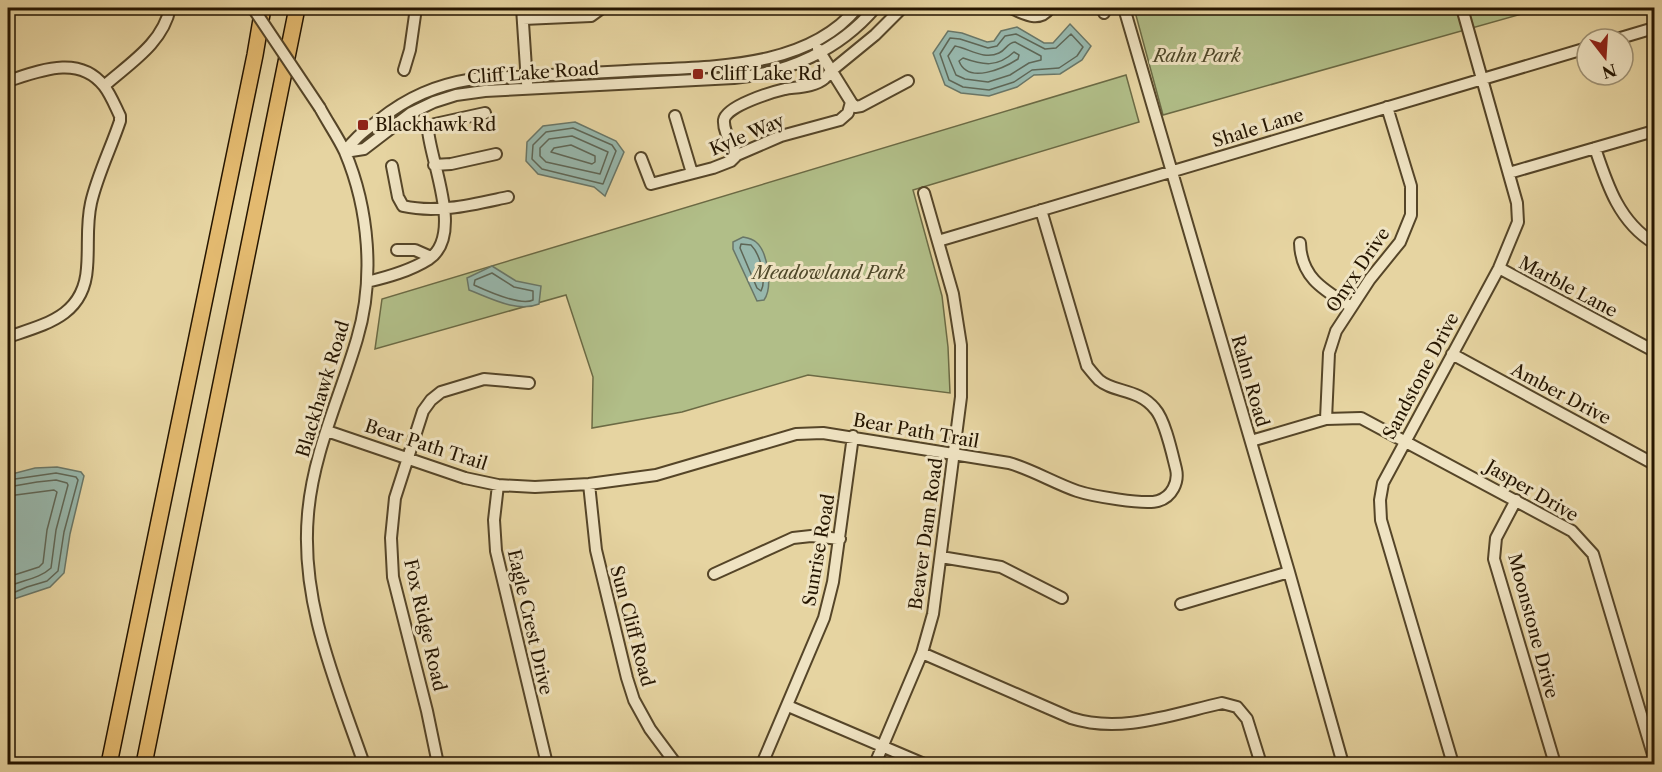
<svg xmlns="http://www.w3.org/2000/svg" width="1662" height="772" font-family="'Libre Caslon Text',serif">
<rect width="100%" height="100%" fill="#e6d4a1"/>
<filter id="stains"><feTurbulence type="fractalNoise" baseFrequency=".00333" numOctaves="4"/><feColorMatrix values="0 0 0 0 .2 0 0 0 0 .09 0 0 0 0 .02 0 0 0 .5 -.17"/></filter>
<radialGradient id="worn" r=".72"><stop offset=".6" stop-color="#630" stop-opacity="0"/><stop offset="1" stop-color="#630" stop-opacity=".3"/></radialGradient>
<path fill="#b1be88" stroke="#6b6a44" stroke-width="1.5" d="M1134,8H1543L1163,115Z
M1126,75L1139,122L913,190L942,296L948,347L950,393L808,375L682,412L592,428L593,377L566,295L375,349L382,299Z"/>
<path fill="#97b7ac" stroke="#697667" stroke-width="1.5" d="M1070,24L1091,46L1082,60L1060,74L1034,75L1017,87L989,96L961,93L945,85L933,53L948,31L962,33L987,42L994,41L1001,31L1017,27L1044,43H1053Z
M575,122L616,141L624,152L605,196L594,187L538,174L526,161L527,142L543,126Z
M743,237C748,238 753,239 756,242C768,252 773,288 764,300L757,301L733,249V242Z
M492,266L516,281L541,286L539,304C517,313 490,298 469,290L467,278Z
M57,467L81,472L84,476L70,534L64,573L50,587L8,601V475L35,468Z"/>
<g fill="none" stroke-linecap="round" stroke-linejoin="round">
<path stroke="#5e6656" stroke-width="1.5" d="M1016,34L1045,49L1056,48L1071,34L1083,47L1077,56L1059,68L1032,70L1014,82L989,90L963,87L949,80L940,54L950,38L960,39L988,48L997,46L1005,36Z
M1015,42L1041,56V60L1029,63L1010,75L988,82L965,79L956,75L948,56L955,46C970,49 984,60 999,53C1006,50 1007,43 1015,42Z
M1014,52L1019,55L1018,59C1004,68 968,85 959,61L963,58C983,65 997,68 1014,52Z
M573,128L612,145L616,151L603,184L542,169L532,159L533,145L546,132Z
M572,136L608,152L600,174L546,162L540,156V148L549,139Z
M571,145L595,156V162L592,164L551,152L554,148Z
M741,244L751,245C760,254 767,279 761,291L757,288L740,248Z
M492,273L514,287L533,291V300C521,306 487,291 474,285L475,280Z
M8,480L56,473L76,477L78,480L64,532L58,571L47,581L27,587L8,595
M8,487L37,482L56,480L67,483L68,485L56,530L51,568C39,579 22,580 8,587
M8,496L54,490L57,492L47,530L43,563L39,567L8,577"/>
<defs>
<path id="minor" d="M522,8L527,83
M1011,8C1025,14 1039,23 1050,8
M1102,8L1104,13
M1124,8L1289,572L1343,764
M523,19L591,16L602,8
M1617,39L1654,28
M404,70L410,50L416,8
M8,81C39,71 79,54 104,86C111,95 115,106 120,116V121C111,148 97,176 91,203C86,225 89,246 87,268C84,316 46,324 8,337
M104,86C130,63 163,43 170,8
M851,102L855,107L861,106L908,81
M320,108C328,123 338,137 345,152C369,209 375,279 357,339C340,397 313,453 308,514C300,602 336,683 364,764
M675,116L692,173
M1595,148C1607,184 1619,222 1654,243
M345,152L364,149L411,113L434,102L456,95L485,91L734,78C788,73 839,50 875,8
M345,152C354,138 366,130 379,120C408,97 436,85 473,79C524,76 576,74 627,71C703,66 804,72 857,8
M737,155C732,144 723,132 724,120C726,106 772,92 785,89C797,87 815,87 825,78C826,78 830,72 831,71L875,35L902,8
M641,158L651,184L713,168L731,161L737,155L781,136L840,120L848,113L851,102L818,49
M434,165L451,164L496,154
M392,166L398,197L403,206C438,214 475,204 508,197
M1509,173L1654,131
M938,241L1587,48
M1300,243C1301,278 1324,290 1351,307
M397,250H415L431,257
M1499,268L1654,351
M367,282C388,277 410,271 429,259C464,235 431,164 428,130L435,124L485,113
M1452,354L1654,464
M1326,419L1329,353L1336,331L1370,279L1400,242L1411,215V186L1387,107
M327,431L465,478L498,485L535,487L589,484L656,475L796,434L823,433L1009,463C1033,470 1054,483 1077,491C1092,496 1144,505 1158,501C1172,497 1179,482 1176,469C1172,453 1165,420 1155,409C1138,388 1114,393 1099,380C1095,376 1091,371 1087,366L1041,210
M1251,441L1326,419L1361,418L1572,531L1593,554L1654,758
M589,484L596,550L627,678L634,700L650,729L676,764
M498,485L494,520L496,551L547,764
M1516,500L1496,538L1494,559L1555,764
M941,557L1001,567L1062,598
M714,574L793,538L811,536L840,539
M1181,604L1289,572
M922,653L1071,718C1121,734 1173,714 1222,703L1237,707L1247,719L1261,764
M788,706L924,764
M438,764L427,711L393,577L391,538L395,498L423,411L431,400L441,392L484,379L529,383
M762,764L824,618L833,582L853,436
M875,764L922,653L933,614L961,397V345L953,294L924,193
M1453,764L1381,520L1380,500L1383,483L1499,268L1518,222L1517,203L1462,8"/>
<path id="highway" d="M109,764L255,55L263,8
M144,764L297,8"/>
</defs>
<use href="#minor" stroke="#554528" stroke-width="14"/>
<use href="#highway" stroke="#251500" stroke-width="18"/>
<use href="#minor" stroke="#efe3c2" stroke-width="10"/>
<use href="#highway" stroke="#e3ba70" stroke-width="15"/>
<defs>
<path id="minor-bridge" d="M253,8L320,108"/>
</defs>
<use href="#minor-bridge" stroke="#554528" stroke-width="14" stroke-linecap="butt"/>
<use href="#minor-bridge" stroke="#efe3c2" stroke-width="10"/>
</g>
<g fill="#8f2418" stroke="#efe3c2" stroke-width="2">
<rect x="692" y="68" width="12" height="12" rx="3"/>
<rect x="357" y="119" width="12" height="12" rx="3"/>
</g>
<g text-anchor="middle" dominant-baseline="central" stroke-width="6" stroke-linejoin="round" paint-order="stroke">
<g font-size="18" font-style="italic" fill="#4f4829" stroke="#efe3c2">
<text x="1197" y="56">Rahn Park</text>
<text x="829" y="273">Meadowland Park</text>
</g>
<g font-size="18" fill="#251500" stroke="#efe3c2">
<text transform="translate(533 73) rotate(-4)">Cliff Lake Road</text>
<text transform="translate(1258 128) rotate(-17)">Shale Lane</text>
<text transform="translate(747 135) rotate(-23)">Kyle Way</text>
<text transform="translate(1358 270) rotate(-56)">Onyx Drive</text>
<text transform="translate(1568 287) rotate(28)">Marble Lane</text>
<text transform="translate(1421 376) rotate(-62)">Sandstone Drive</text>
<text transform="translate(1250 381) rotate(74)">Rahn Road</text>
<text transform="translate(323 389) rotate(-73)">Blackhawk Road</text>
<text transform="translate(1561 394) rotate(28)">Amber Drive</text>
<text transform="translate(916 431) rotate(10)">Bear Path Trail</text>
<text transform="translate(426 445) rotate(18)">Bear Path Trail</text>
<text transform="translate(1532 491) rotate(30)">Jasper Drive</text>
<text transform="translate(926 534) rotate(-82)">Beaver Dam Road</text>
<text transform="translate(819 550) rotate(-80)">Sunrise Road</text>
<text transform="translate(530 622) rotate(77)">Eagle Crest Drive</text>
<text transform="translate(425 625) rotate(77)">Fox Ridge Road</text>
<text transform="translate(632 626) rotate(75)">Sun Cliff Road</text>
<text transform="translate(1533 626) rotate(75)">Moonstone Drive</text>
</g>
<g font-size="18" fill="#251500" stroke="#efe3c2" text-anchor="start">
<text x="710" y="74">Cliff Lake Rd</text>
<text x="375" y="125">Blackhawk Rd</text>
</g>
</g>
<rect width="1662" height="772" fill="none" stroke="#e6d4a1" stroke-width="30"/>
<rect x="9" y="9" width="1644" height="754" fill="none" stroke="#251500" stroke-width="3"/>
<rect x="15" y="15" width="1632" height="742" fill="none" stroke="#251500" stroke-width="1.5"/>
<g transform="translate(1605 57) rotate(163)"><circle r="28" fill="#efe3c2" stroke="#9e9174" stroke-width="1.5"/>
<path d="M0-4.5L10 22L0 15L-10 22Z" fill="#8f2418"/>
<text y="-9" font-size="16" font-weight="bold" text-anchor="middle" fill="#251500">N</text>
</g>
<rect width="100%" height="100%" filter="url(#stains)"/>
<rect width="100%" height="100%" fill="url(#worn)"/>
</svg>
